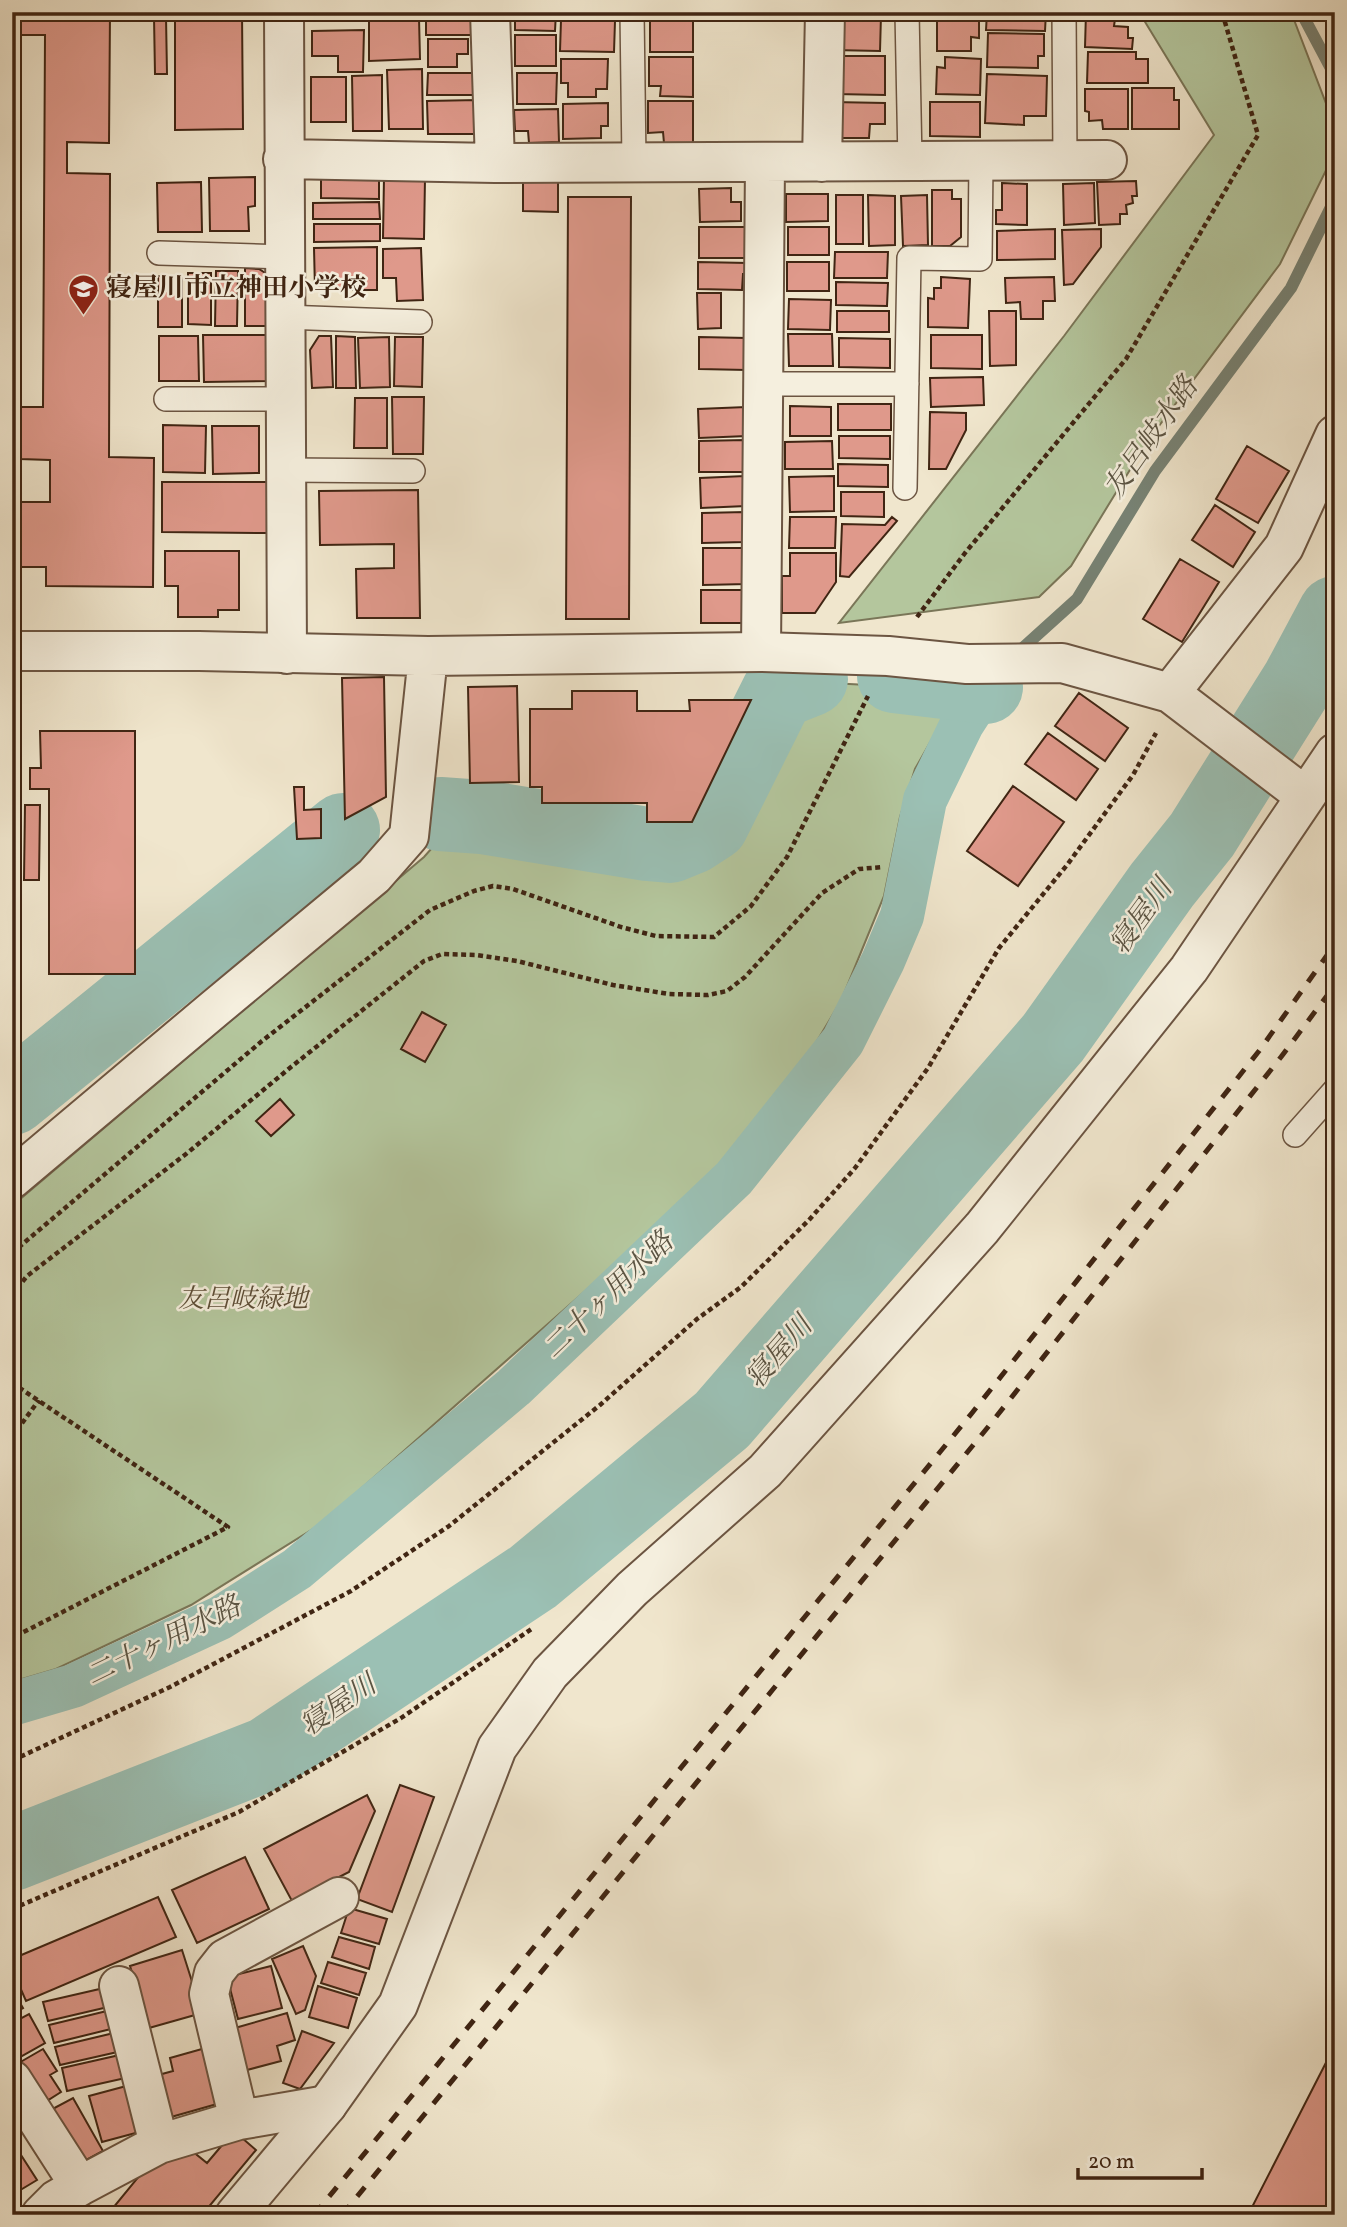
<svg xmlns="http://www.w3.org/2000/svg" width="1347" height="2227" font-family="Vollkorn,'Noto Serif JP',serif">
<rect width="100%" height="100%" fill="#f0e6cd"/>
<filter id="stains"><feTurbulence type="fractalNoise" baseFrequency=".00286" numOctaves="4"/><feColorMatrix values="0 0 0 0 .2 0 0 0 0 .09 0 0 0 0 .02 0 0 0 .5 -.17"/></filter>
<radialGradient id="worn" r=".72"><stop offset=".6" stop-color="#630" stop-opacity="0"/><stop offset="1" stop-color="#630" stop-opacity=".3"/></radialGradient>
<path fill="#b4c69d" stroke="#7a7658" stroke-width="2" d="M1139,12H1291L1335,127V152L1280,264L1147,442L1071,566L1039,597L839,623L1064,336L1214,135Z
M812,682L960,690L915,769L900,817L884,896L841,1001L781,1101L693,1196L321,1524L191,1605L56,1669L12,1682V1206L424,857L432,848L439,819L446,816L481,819L671,850L692,841L714,827L781,694Z"/>
<g fill="none" stroke-linecap="round" stroke-linejoin="round">
<path stroke="#778274" stroke-width="12" d="M1301,12L1335,76
M1016,654L1077,599L1155,471L1291,288L1335,199
M986,687L1001,670"/>
<path stroke="#9bc0b4" stroke-width="44" d="M12,1704L73,1686L220,1618L297,1569L514,1387L734,1178L843,1041L883,961L902,916L925,800L962,724L986,687"/>
<path stroke="#9bc0b4" stroke-width="74" d="M894,676L986,687
M440,814L482,817L647,844L670,846L692,837L712,824L778,692L811,679
M12,1098L343,830
M12,1854L267,1754L533,1577L722,1420L1053,1038L1162,885L1202,835L1298,682L1335,613"/>
</g>
<path fill="#df998b" stroke="#402513" stroke-width="2" d="M18,12H110L109,143L67,142V173L110,174L109,457L154,458L153,587L46,586V567H12V502H50V460L20,459L21,407H43L45,35H18Z
M175,12H242L243,129L175,130Z
M426,12H476V35H426Z
M515,12H556L555,31L515,30Z
M650,12H693V52H650Z
M714,12H783V16L714,15Z
M987,12H1046L1045,31L986,30Z
M1086,12H1106L1105,19H1115L1114,26L1128,27V38H1133L1132,49L1085,47Z
M834,14L881,15L880,51L833,50Z
M937,15L979,16V38L971,37V51H937Z
M154,17H166L167,74H155Z
M419,18L420,59L369,61V19Z
M561,20L615,21L614,52L560,51Z
M364,30L363,72H338V56H312V31Z
M988,33L1044,34V56H1038V68L987,67Z
M515,35H556V66H515Z
M428,39H468V54H457V67H428Z
M1088,52H1136V59H1148V83H1087Z
M836,56H885V95L836,94Z
M649,57H693V97L660,96L661,86H649Z
M945,57L981,59L980,95L936,94L937,67L945,68Z
M561,59H608L607,89H596V97H568V83H561Z
M422,69L423,129H389L387,70Z
M428,73H478V95H427Z
M517,73H557L556,104H517Z
M987,74L1047,76L1046,116H1024V125L985,123Z
M382,75V131H353L352,76Z
M311,77H346V122H311Z
M1132,88H1174V100H1179V129H1132Z
M1085,89H1128V129H1103L1102,120L1089,121V112L1085,111Z
M478,100L479,134H428L427,101Z
M648,101H693V143H664L663,132L648,133Z
M832,102L885,103V124H870L869,138H832Z
M930,102H980V137L930,136Z
M608,103V126H601V138L563,139V104Z
M558,109L559,142L529,143L528,131H515L514,110Z
M523,175L558,176V212L523,211Z
M255,177V206L248,207L249,231H210L209,178Z
M384,177L425,178L424,239L383,238Z
M321,178H379V199L321,198Z
M1136,181L1137,196H1132L1133,203L1126,205L1127,214H1120V224L1099,225L1097,182Z
M201,182L202,232H158L157,183Z
M1002,183L1027,184V225L996,224V210H1002Z
M1094,183L1095,223L1064,225L1063,184Z
M731,188V202H741V221L700,222L699,189Z
M932,190H952V199H961V237L950,246H932Z
M786,194H828V221L786,222Z
M836,195H863V244H836Z
M868,195L895,196V245L869,246Z
M927,195L928,245L903,246L901,196Z
M568,197H631L629,619H566Z
M379,202L380,219H313V203Z
M314,224H380V241L314,242Z
M699,227H748L747,258H699Z
M788,227H829V255H788Z
M1055,229V259L997,260V231Z
M1101,229V247L1073,284L1064,285L1062,230Z
M377,247V290H315L314,248Z
M421,248L423,300L397,301L396,278H383V249Z
M835,252H888L887,278H834Z
M698,262L748,263V274H743L742,290L698,289Z
M787,262H829V291H787Z
M245,268L259,269L270,276V326H245Z
M216,271H238L237,326H215Z
M188,273H211V325L188,324Z
M158,276H182V327H158Z
M941,277L970,279L968,328L928,327V298L934,299V288H941Z
M1054,277L1055,301H1043V319H1021L1020,302L1006,303L1005,278Z
M836,282L888,283L887,306L836,305Z
M697,293H721V328L698,329Z
M789,299L831,300L830,330L788,329Z
M837,311H889V332H837Z
M989,311H1016V365L990,366Z
M788,334H832L833,366H789Z
M203,335H268L269,381L204,382Z
M931,335H982V369L931,368Z
M159,336H198L199,381H159Z
M319,336H331L333,387L312,388L310,350Z
M336,336L355,337L356,388H336Z
M389,337L390,387L360,388L358,338Z
M395,337H423L422,387L394,386Z
M699,337L747,338V370L699,369Z
M839,338L890,339V368L839,367Z
M983,377L984,405L931,407L930,378Z
M392,397H424L423,454H393Z
M355,398H387V448H354Z
M838,404H891V430H838Z
M790,406L831,407V436H790Z
M746,407L747,436L699,438L698,409Z
M930,412L966,413V430L946,469H929Z
M163,425L206,426L205,473L163,472Z
M212,426H259V473L213,474Z
M839,436H890V459L839,458Z
M745,440L746,472H699V441Z
M832,441L833,469H785V442Z
M1247,446L1289,471L1258,523L1216,499Z
M838,464L888,465V487L838,486Z
M745,476L746,506L701,508L700,478Z
M834,476V511L790,512L789,477Z
M162,482H267V533L162,532Z
M418,490L420,618H357L356,569L394,568V544L320,545L319,491Z
M841,492H884V517L841,516Z
M1215,505L1255,532L1233,567L1192,540Z
M745,512V542L702,543V513Z
M790,517H836L835,548H789Z
M892,517L897,521L849,577L840,576L842,524L885,525Z
M703,548H747V584L703,585Z
M165,551H239V610H218V617H178V586H165Z
M790,553H836V582L815,613H782V576H790Z
M1180,559L1219,582L1182,642L1143,619Z
M701,590H749L748,623H701Z
M384,677L386,797L345,819L342,678Z
M517,686L519,782L470,783L468,687Z
M572,691H637V711H690L689,700H751L692,822H647V803H542V787H530V709H572Z
M1079,693L1128,728L1105,761L1055,726Z
M40,731H135V974H49V789H30V768H41Z
M1048,733L1098,769L1076,800L1025,764Z
M1013,786L1064,822L1018,886L967,851Z
M294,787H304V810L321,809V838L297,839Z
M25,805H40L39,880H24Z
M422,1012L446,1025L425,1062L401,1049Z
M280,1099L294,1115L271,1136L256,1121Z
M400,1785L434,1797L392,1912L357,1899Z
M367,1795L375,1811L349,1872L292,1901L264,1849Z
M245,1857L269,1909L197,1943L172,1890Z
M158,1897L176,1937L26,2001L12,1969V1959Z
M349,1908L387,1919L379,1944L341,1933Z
M339,1937L375,1947L369,1969L332,1957Z
M303,1946L316,1976L305,2010L296,2014L272,1959Z
M182,1950L202,2013L149,2028L130,1966Z
M328,1962L366,1973L359,1995L321,1983Z
M271,1966L282,2008L238,2019L227,1977Z
M318,1986L357,1998L348,2028L309,2017Z
M104,1988L108,2007L48,2021L43,2002Z
M12,1989L23,2008L12,2014Z
M111,2010L115,2028L54,2043L49,2025Z
M287,2013L295,2040L277,2046L281,2061L247,2070L235,2028Z
M29,2014L45,2043L13,2061L12,2023Z
M302,2031L334,2043L300,2089L283,2083Z
M118,2032L122,2051L60,2065L55,2047Z
M1335,2045V2203L1329,2215H1248Z
M209,2047L224,2102L164,2119L151,2077L173,2071L170,2058Z
M43,2049L57,2071L50,2075L61,2092L42,2104L17,2064Z
M124,2054L130,2077L67,2091L62,2068Z
M130,2085L143,2131L102,2142L89,2096Z
M73,2098L103,2151L77,2165L47,2112Z
M234,2131L256,2150L202,2215L108,2214L144,2170L192,2151L207,2163Z
M12,2141L37,2180L12,2195Z"/>
<g fill="none" stroke-linecap="round" stroke-linejoin="round">
<defs>
<path id="service" d="M632,12L634,162
M907,12L910,162
M1064,12L1065,161
M159,253L284,257
M284,317L420,322
M763,384H907
M166,399H285
M286,470L413,471
M905,488L909,258L980,259L981,161
M1295,1135L1335,1090"/>
<path id="minor" d="M284,12L287,654
M490,12L495,163
M283,159L495,163L1107,160
M822,162L825,12
M761,652L765,162
M1170,693L1284,547L1335,435
M119,1986L159,2144
M12,2080L80,2186
M239,2120L209,1994L214,1973L225,1959L339,1897
M41,2215L56,2200L80,2186L159,2144L239,2120L327,2105"/>
<path id="tertiary" d="M12,651H199L428,656
M12,1179L214,1009L374,876L409,836L428,656L761,652L888,656L967,664L1062,663L1170,693L1305,796
M235,2215L327,2105L398,2005L497,1748L550,1673L632,1589L765,1471L982,1228L1189,969L1335,753"/>
</defs>
<use href="#service" stroke="#6c5542" stroke-width="26"/>
<use href="#minor" stroke="#6c5542" stroke-width="42"/>
<use href="#tertiary" stroke="#6c5542" stroke-width="42"/>
<path stroke="#402513" stroke-width="4.5" stroke-dasharray="5 3.5" stroke-linecap="butt" d="M917,617L965,553L1126,359L1258,135L1222,12
M12,1253L262,1041L430,910L474,891L493,886L513,889L621,927L656,936L714,937L751,906L787,857L868,696
M12,1295L27,1276L186,1154L291,1067L424,961L442,954L476,955L517,961L613,985L669,994L708,995L727,991L745,977L822,893L859,869L883,867
M12,1383L228,1527L12,1638
M12,1437L39,1400
M12,1620L19,1634
M12,1758L22,1756L170,1687L351,1591L449,1526L600,1405L697,1319L741,1287L809,1220L855,1168L928,1068L999,948L1067,865L1133,775L1156,733
M12,1909L239,1812L401,1718L533,1628"/>
<use href="#service" stroke="#f5efde" stroke-width="23"/>
<use href="#minor" stroke="#f5efde" stroke-width="38"/>
<use href="#tertiary" stroke="#f5efde" stroke-width="38"/>
<path stroke="#402513" stroke-width="5" stroke-dasharray="12 12" stroke-linecap="butt" d="M314,2215L972,1413L1259,1051L1335,944
M342,2215L988,1427L1281,1057L1335,985"/>
</g>
<defs>
<symbol id="school-pin" viewBox="-11 -11 22 30"><path d="M0 17L-7.5 6A9.5 9.5 0 1 1 7.5 6Z" fill="#8f2418" stroke="#f5efde"/><path d="M0-5L7-2L0 1L-7-2ZM-4 1L0 2.5L4 1V4Q0 6-4 4Z" fill="#fff"/></symbol>
</defs>
<g fill-rule="evenodd">
<use href="#school-pin" x="66" y="272" width="35" height="47"/>
</g>
<g text-anchor="middle" dominant-baseline="central" stroke-width="5" stroke-linejoin="round" paint-order="stroke">
<g font-size="26" font-weight="bold" fill="#402513" stroke="#f5efde" text-anchor="start">
<text x="106" y="289">寝屋川市立神田小学校</text>
</g>
<g font-size="26" font-style="italic" fill="#5d4d36" stroke="#f5efde">
<text x="243" y="1300">友呂岐緑地</text>
</g>
<g font-size="28" font-style="italic" fill="#5b5443" stroke="#f5efde">
<text transform="translate(1152 438) rotate(-55)">友呂岐水路</text>
<text transform="translate(1142 917) rotate(-54)">寝屋川</text>
<text transform="translate(609 1296) rotate(-44)">二十ヶ用水路</text>
<text transform="translate(780 1353) rotate(-49)">寝屋川</text>
<text transform="translate(164 1642) rotate(-26)">二十ヶ用水路</text>
<text transform="translate(339 1706) rotate(-34)">寝屋川</text>
</g>
</g>
<rect width="1347" height="2227" fill="none" stroke="#f0e6cd" stroke-width="42"/>
<rect x="14" y="14" width="1319" height="2199" fill="none" stroke="#402513" stroke-width="3.5"/>
<rect x="21" y="21" width="1305" height="2185" fill="none" stroke="#402513" stroke-width="2"/>
<path d="M1078 2168v10h124v-10" fill="none" stroke="#402513" stroke-width="3.5"/>
<text x="1088" y="2168" font-size="21" fill="#402513" stroke="#f5efde" stroke-width="5" paint-order="stroke">20 m</text>
<rect width="100%" height="100%" filter="url(#stains)"/>
<rect width="100%" height="100%" fill="url(#worn)"/>
</svg>
